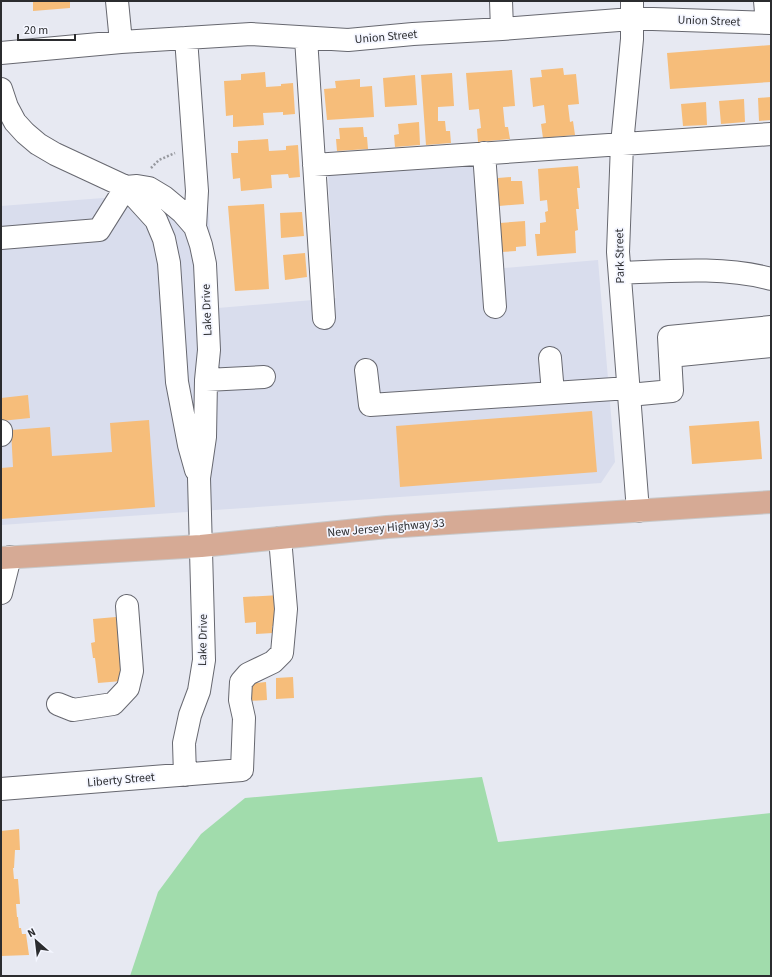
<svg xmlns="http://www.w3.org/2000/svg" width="772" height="977" font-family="'Source Sans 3',sans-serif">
<rect width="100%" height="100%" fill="#e7e9f2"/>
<path fill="#d9dded" d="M475,162L481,270L598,260L615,462L601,483L1,525V206L103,198L208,208L218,308L336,298L332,252L328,172Z"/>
<path fill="#a1dcac" d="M482,777L498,842L771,813V976H130L158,892L201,834L245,798Z"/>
<path fill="#f6bd7a" d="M33,1H70V8L33,11Z
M771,45V82L670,89L667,53Z
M563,68L564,75L576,74L579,104L568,105L570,122L573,121L575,135L543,138L541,124L546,123L544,105L533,107L530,78L542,77L541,70Z
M512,70L515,106L503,107L505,127H508L510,139L478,142L477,129L481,128L479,109L469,110L466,73Z
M265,72L266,87L281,86V84L293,83L295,114L283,115V112L263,113L264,125L233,127V115L226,116L224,81L241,80V74Z
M452,73L454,106L438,107V121H445L446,131H450L451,143L426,145L421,75Z
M415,75L417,105L385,107L383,78Z
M360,79V87L372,86L374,117L327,120L324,89L336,88L335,81Z
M771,97V120L759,121L758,98Z
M744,99L745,122L721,124L719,101Z
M706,102L707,125L683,126L681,104Z
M419,122L420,145L395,147L394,135L399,134L398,124Z
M363,127L364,137H367L368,149L337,151L336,139H340L339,128Z
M268,139L269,151L286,150V146L298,145L300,177L289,178L288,174L271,175L272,188L241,191L240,178L233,179L231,153H238V141Z
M578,166L580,188H577L579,209H576L578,230L575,231L576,253L537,256L535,234H540V223L546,222L545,212L548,211L547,200L540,201L538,169Z
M511,177V181H522L524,204L499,206L498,178Z
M264,204L269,289L235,291L228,206Z
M302,212L304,236L281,238L280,213Z
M525,221L526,246L516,247V251L501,252L500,223Z
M305,253L307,277L285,280L283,255Z
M28,395L30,418L1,421V398Z
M592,411L597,472L400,487L396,426Z
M149,420L155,507L1,519V468L13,467L11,430L50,427L52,456L112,452L110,423Z
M759,421L762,459L692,464L689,426Z
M280,595L282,626H272L273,633L256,634V622L245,623L243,597Z
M116,617L118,630H123L124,642H119L122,681L98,683L95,658H93L91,643L95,642L93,619Z
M293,677L294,698L276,699V678Z
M266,682L267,700L249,701L248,684Z
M19,829L20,850H15L14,868H13L14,879H18L20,904H16L17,917H18L19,928H21L22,934H26L29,955L1,956V831Z"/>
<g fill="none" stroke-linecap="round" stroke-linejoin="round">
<defs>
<path id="minor" d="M117,1L121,42
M501,1L502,29
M632,1V39L622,144L618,252L638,511
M765,1L767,23
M186,38L197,191L195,227
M306,38L324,318
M1,53L121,42L251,34L348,40L413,34L502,29L632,19H653L771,23
M1,89L7,107L15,122L25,133L38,144L55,154L126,187L156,220L164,239L169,263L177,382L189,445L196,470
M484,153L495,307
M314,165L771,134
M126,187L137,186L149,188L164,197L182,212L195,227L201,245L205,264L209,350L206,380L205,437L199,478L204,660L199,691L190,715L184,743L185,775
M1,238L99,230L126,187
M620,273C668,271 725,266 771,279
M670,356L771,346
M550,358L553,393
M366,370L370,405L629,388
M206,380L264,377
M629,395L672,391L669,337L771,327
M1,431V435
M1,593L10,557
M58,704L73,710L113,704L128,688L132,671L127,606
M1,789L242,770L244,718L240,700L241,682L248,674L273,662L282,653L286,609L280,538"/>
<path id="major" d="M1,558L201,546L387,527L771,502"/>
</defs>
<use href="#minor" stroke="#676870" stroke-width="24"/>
<use href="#major" stroke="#c8c8c9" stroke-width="24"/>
<path stroke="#97999f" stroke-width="2.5" stroke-dasharray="2 2" stroke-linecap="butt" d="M151,168L159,160L175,153"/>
<use href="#minor" stroke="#fff" stroke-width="22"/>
<use href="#major" stroke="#d6aa95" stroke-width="22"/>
</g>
<g text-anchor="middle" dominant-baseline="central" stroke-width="3.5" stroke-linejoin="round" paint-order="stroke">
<g font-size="12" fill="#2b2c2f" stroke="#f4f6ff">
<text transform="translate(709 21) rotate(2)">Union Street</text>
<text transform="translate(386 37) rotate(-5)">Union Street</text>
<text transform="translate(620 256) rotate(-91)">Park Street</text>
<text transform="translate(207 310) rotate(-92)">Lake Drive</text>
<text transform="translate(386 528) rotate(-5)">New Jersey Highway 33</text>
<text transform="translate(203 640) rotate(-89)">Lake Drive</text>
<text transform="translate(121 780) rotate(-5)">Liberty Street</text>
</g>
</g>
<rect width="772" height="977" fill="none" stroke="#2b2c2f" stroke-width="4"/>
<g transform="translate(36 941) rotate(332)" stroke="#f4f6ff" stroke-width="3" paint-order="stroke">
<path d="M0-3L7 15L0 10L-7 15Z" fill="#2b2c2f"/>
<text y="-6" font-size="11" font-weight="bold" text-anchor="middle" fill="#2b2c2f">N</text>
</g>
<path d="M18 34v6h57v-6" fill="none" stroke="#2b2c2f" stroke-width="2"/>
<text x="24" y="34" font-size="12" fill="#2b2c2f" stroke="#f4f6ff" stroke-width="3" paint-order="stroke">20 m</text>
</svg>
